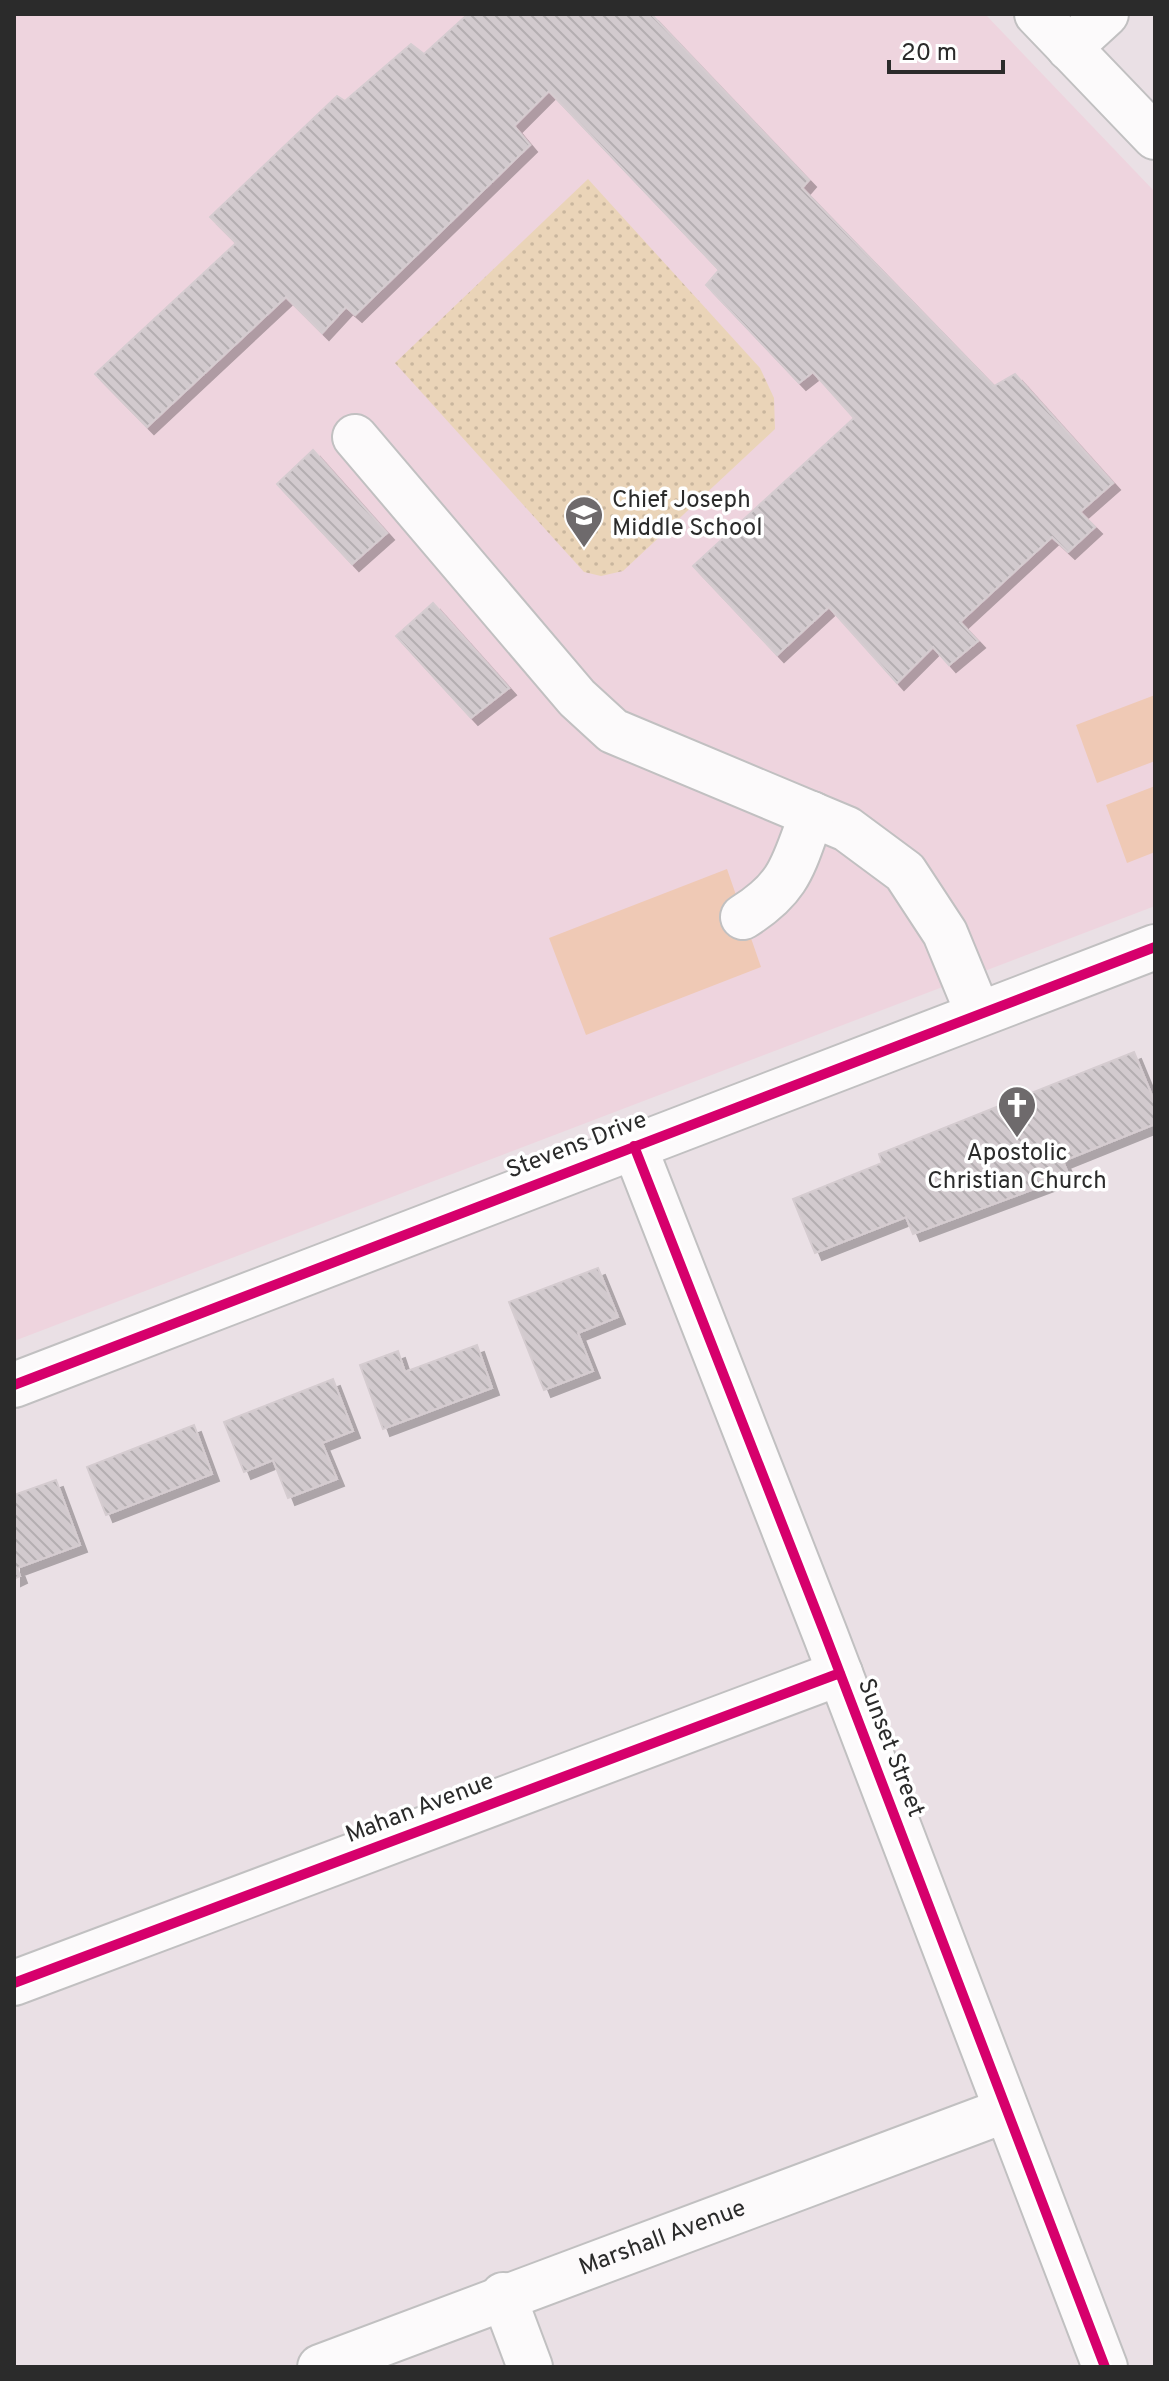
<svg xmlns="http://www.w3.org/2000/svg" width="1169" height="2381" font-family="Overpass,sans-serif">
<defs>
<pattern id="grass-dots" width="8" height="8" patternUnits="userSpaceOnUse" patternTransform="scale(2)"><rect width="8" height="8" fill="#ead4b8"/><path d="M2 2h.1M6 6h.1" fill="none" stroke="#c9b69e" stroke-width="1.8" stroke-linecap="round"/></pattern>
<pattern id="building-back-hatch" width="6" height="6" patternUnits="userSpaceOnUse" patternTransform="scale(2)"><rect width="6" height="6" fill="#d2cace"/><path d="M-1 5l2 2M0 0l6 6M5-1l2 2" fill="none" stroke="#b4aeb1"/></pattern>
<filter id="shadow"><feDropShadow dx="7" dy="7" stdDeviation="0" flood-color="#0004"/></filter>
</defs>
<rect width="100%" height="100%" fill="#eae0e5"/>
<path fill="#eed4de" d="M14,14H985L1155,192V906L14,1341Z"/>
<path fill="url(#grass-dots)" d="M588,179L760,368L774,398L775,429L623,571L601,576L584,572L395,363Z"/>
<path fill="#efc9b5" d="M1155,695V761L1097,783L1076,725Z
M1155,786V852L1127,863L1106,805Z
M727,869L761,967L586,1035L549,938Z"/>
<path fill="url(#building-back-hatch)" stroke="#d5ccd0" stroke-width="2" filter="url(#shadow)" d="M468,14H651L809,180L802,188L994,386L1015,374L1113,483L1080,512L1095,527L1068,552L1052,537L960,622L978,641L949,665L933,647L897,683L829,607L777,655L693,566L854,418L813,372L799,383L706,285L719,270L549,91L514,126L530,145L355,315L346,307L322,333L286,297L147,427L95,374L236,243L210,217L337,96L345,101L411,44L424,54Z
M313,450L387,533L352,564L277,484Z
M433,603L509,688L471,718L396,636Z
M1134,1052L1155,1103V1124L1063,1161L1069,1176L913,1234L906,1217L815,1253L793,1199L882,1163L879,1154Z
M598,1268L618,1317L578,1333L593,1371L544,1390L509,1302Z
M477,1345L492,1388L383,1429L360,1365L398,1351L405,1372Z
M333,1379L353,1431L322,1443L337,1479L288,1498L273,1460L244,1472L224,1422Z
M194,1425L212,1474L106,1515L87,1467Z
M56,1480L80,1545L17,1568L20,1576L14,1579V1495Z"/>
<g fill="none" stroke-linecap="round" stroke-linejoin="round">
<defs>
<g id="minor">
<path d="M1037,14L1155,137"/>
<path d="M1069,48L1106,14"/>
<path d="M355,437L577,698L613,731L847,829L905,872L945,933L978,1013"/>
<path d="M743,917C791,887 793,865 812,814"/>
<path d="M634,1146L825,1634L1105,2367"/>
<path d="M14,1385L1155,947"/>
<path d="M14,1983L840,1673"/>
<path d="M503,2295L530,2367"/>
<path id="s1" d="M320,2367L1006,2110"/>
</g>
</defs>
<use href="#minor" stroke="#c1c0c1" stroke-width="48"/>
<use href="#minor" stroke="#fcfafb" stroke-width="44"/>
<defs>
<path id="cycleway" d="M634,1146L825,1634L1105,2367
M14,1385L1155,947
M14,1983L840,1673"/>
</defs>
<use href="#cycleway" stroke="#fff" stroke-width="15"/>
<use href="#cycleway" stroke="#d6006c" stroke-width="10"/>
</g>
<defs>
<symbol id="school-pin" viewBox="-11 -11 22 30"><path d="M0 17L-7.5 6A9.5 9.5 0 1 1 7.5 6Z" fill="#6e6a6c" stroke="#fff"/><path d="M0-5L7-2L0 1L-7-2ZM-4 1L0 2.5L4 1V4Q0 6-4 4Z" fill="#fff"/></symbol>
<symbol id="church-pin" viewBox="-11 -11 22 30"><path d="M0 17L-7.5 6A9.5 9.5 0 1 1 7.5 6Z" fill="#6e6a6c" stroke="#fff"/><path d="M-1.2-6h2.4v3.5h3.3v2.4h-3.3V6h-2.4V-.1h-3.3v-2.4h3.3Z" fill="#fff"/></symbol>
</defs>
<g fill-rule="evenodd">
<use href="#school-pin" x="562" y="493" width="44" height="60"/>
<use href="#church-pin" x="995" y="1083" width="44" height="60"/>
</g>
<g text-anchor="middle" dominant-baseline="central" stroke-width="7" stroke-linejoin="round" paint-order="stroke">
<g font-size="24" fill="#2b2b2b" stroke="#fff" text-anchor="start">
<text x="612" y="501">Chief Joseph<tspan x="612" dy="28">Middle School</tspan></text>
<text x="1017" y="1154" text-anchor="middle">Apostolic<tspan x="1017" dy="28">Christian Church</tspan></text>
</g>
<g font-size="24" fill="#2b2b2b" stroke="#fff">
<text transform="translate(577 1146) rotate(-21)">Stevens Drive</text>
<text transform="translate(890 1748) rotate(69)">Sunset Street</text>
<text transform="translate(420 1809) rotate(-21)">Mahan Avenue</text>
<text stroke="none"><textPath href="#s1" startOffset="366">Marshall Avenue</textPath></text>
</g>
</g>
<rect width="1169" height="2381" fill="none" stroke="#2b2b2b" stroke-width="32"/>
<path d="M889 60v12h114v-12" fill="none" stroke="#2b2b2b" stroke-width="4"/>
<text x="901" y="60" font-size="24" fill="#2b2b2b" stroke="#ffffff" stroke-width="6" paint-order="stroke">20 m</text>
</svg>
